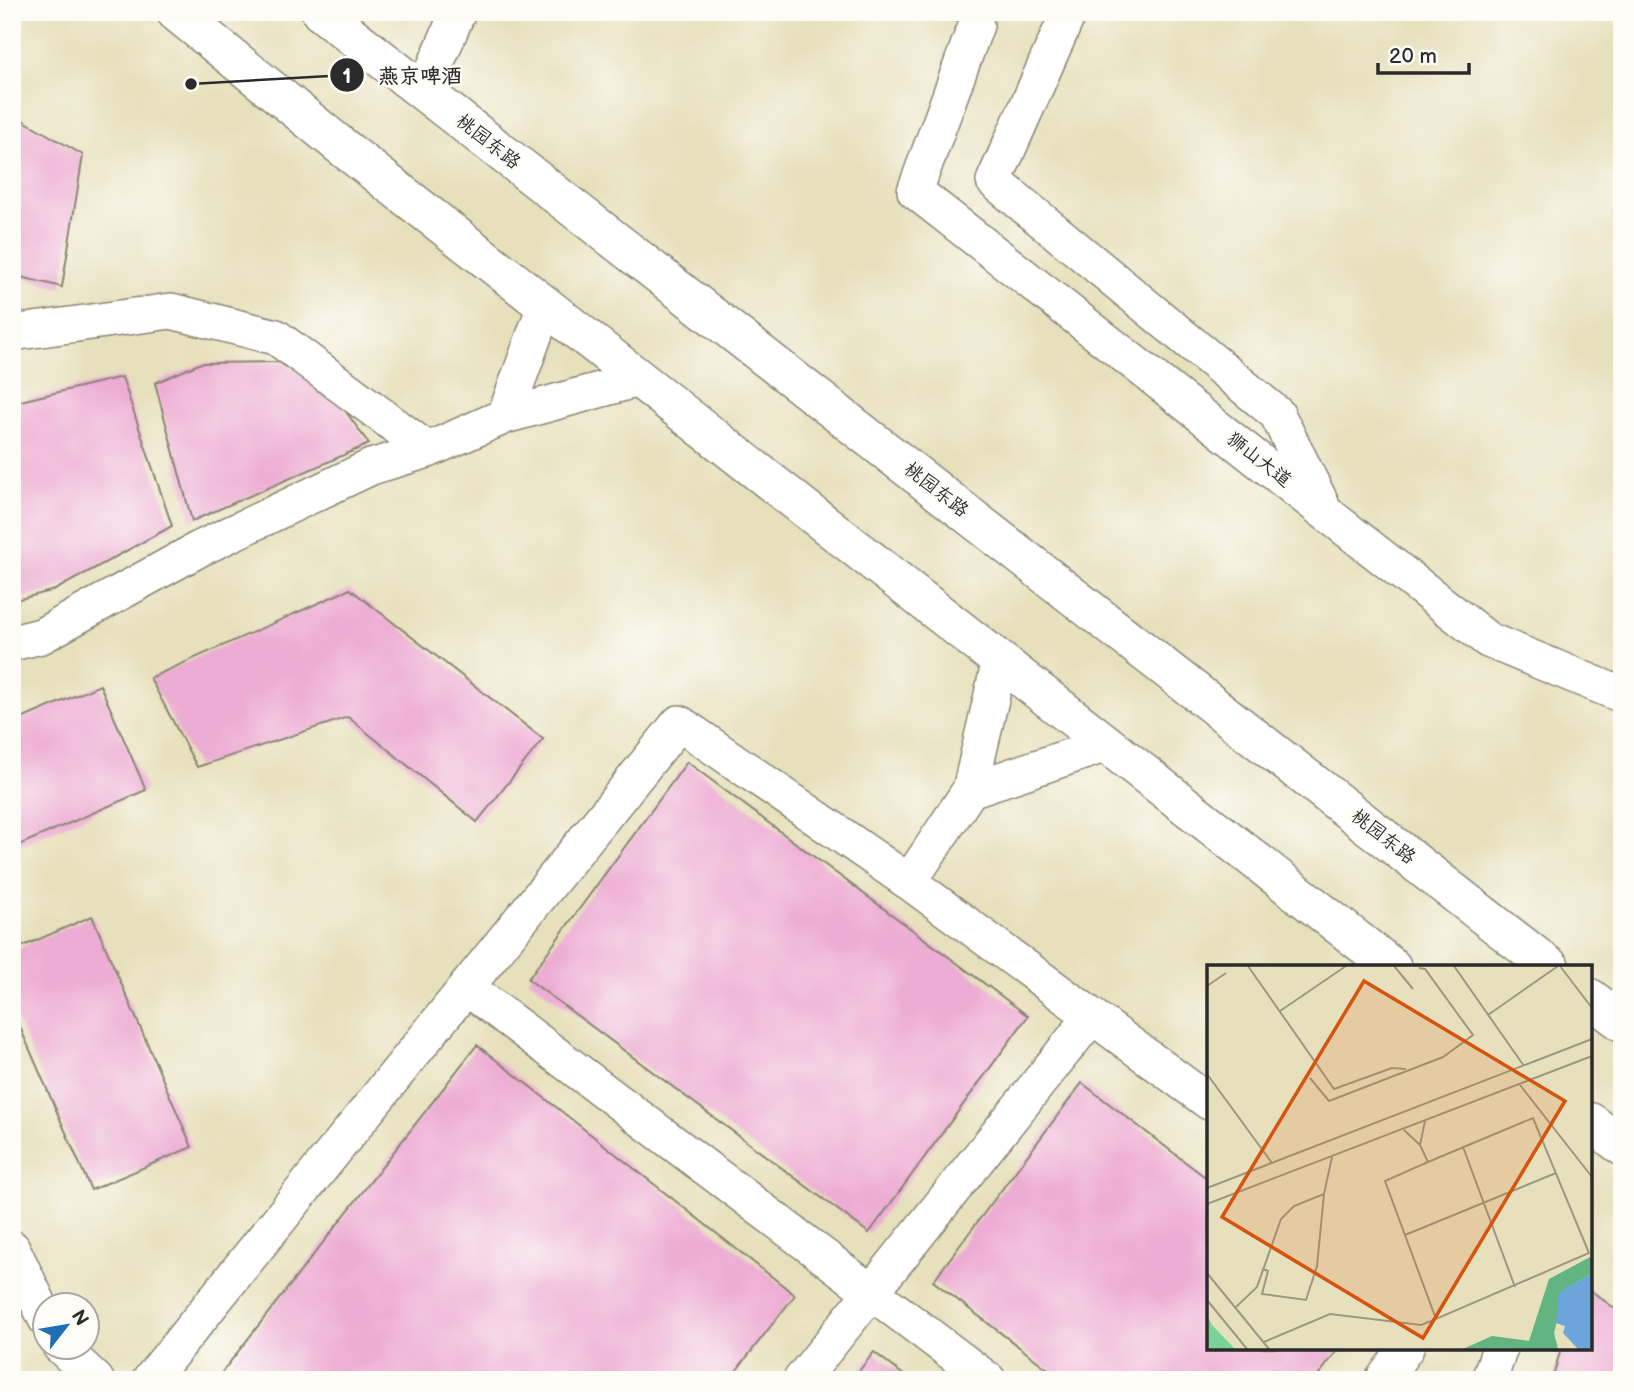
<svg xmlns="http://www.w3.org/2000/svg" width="1634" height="1392" font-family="'Balsamiq Sans','LXGW WenKai TC',sans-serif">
<rect width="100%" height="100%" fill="#fdfcf7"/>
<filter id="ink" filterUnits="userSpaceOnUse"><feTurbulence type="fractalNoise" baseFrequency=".0143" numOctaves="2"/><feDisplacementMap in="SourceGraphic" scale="14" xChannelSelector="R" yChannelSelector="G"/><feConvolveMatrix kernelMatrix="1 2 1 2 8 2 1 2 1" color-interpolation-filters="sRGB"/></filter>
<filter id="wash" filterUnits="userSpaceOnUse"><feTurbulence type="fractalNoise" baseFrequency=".00686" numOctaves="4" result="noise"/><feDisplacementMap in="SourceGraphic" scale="28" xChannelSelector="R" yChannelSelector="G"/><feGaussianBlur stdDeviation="1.57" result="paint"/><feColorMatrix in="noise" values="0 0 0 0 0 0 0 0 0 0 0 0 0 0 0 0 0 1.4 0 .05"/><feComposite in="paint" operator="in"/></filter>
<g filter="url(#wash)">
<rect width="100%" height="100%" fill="#e7e0bc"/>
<g id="blocks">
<path fill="#edacd3" d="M12,114L83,155L62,287L12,275Z
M283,362L339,402L369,444L192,521L155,383L201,363Z
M122,377L172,526L55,590L12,601V403Z
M350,589L543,739L477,822L348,717L197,767L150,678Z
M100,685L146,790L12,848V723Z
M687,762L1028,1016L869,1233L528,979Z
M92,916L192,1147L91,1190L12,1009V951Z
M477,1045L795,1295L729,1380H216Z
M1082,1083L1209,1180V1348H1339L1315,1380H1062L933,1281Z
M1590,1290L1622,1314V1380H1552L1561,1348H1590Z
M874,1352L910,1380H852Z"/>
</g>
</g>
<g filter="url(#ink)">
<use href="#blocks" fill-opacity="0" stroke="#898674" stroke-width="2"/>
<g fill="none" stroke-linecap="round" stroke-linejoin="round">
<defs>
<path id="minor" d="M1069,12L994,181L1277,414L1321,503
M976,25L915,191L1488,640L1622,695
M424,92L458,12
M12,333L171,311L276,337L428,450L505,416L639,379
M505,416L545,306
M12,643L41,636L199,549L371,467L428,450
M1000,660L970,790L1107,744
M909,882L970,790
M466,987L988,1380
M12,1248L46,1319
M60,1346L96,1380
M150,1380L679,723L909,882L1209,1102
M801,1380L1092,1016
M1383,1380L1406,1348
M1489,1380L1500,1348"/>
<path id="major" d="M176,12L341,146L1392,967
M321,12L1550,967
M1590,998L1622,1022
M1590,1122L1622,1146"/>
</defs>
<use href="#minor" stroke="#898674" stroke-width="38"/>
<use href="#major" stroke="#898674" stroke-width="41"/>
<use href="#minor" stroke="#fff" stroke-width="35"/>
<use href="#major" stroke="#fff" stroke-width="38"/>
</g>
</g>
<g text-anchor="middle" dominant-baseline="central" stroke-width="5" stroke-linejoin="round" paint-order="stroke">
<g font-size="19" fill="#2b2b2b" stroke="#fdfcf7">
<text transform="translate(488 142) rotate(38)">桃园东路</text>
<text transform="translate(1259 460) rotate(38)">狮山大道</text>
<text transform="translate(936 490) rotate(38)">桃园东路</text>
<text transform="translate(1383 837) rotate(38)">桃园东路</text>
</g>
</g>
<g transform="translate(1207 965)">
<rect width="385" height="385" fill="#e7e0bc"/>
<path d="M0,350L5,360L28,384H0Z" fill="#79d298"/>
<path d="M385,291V309L358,324L347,368L351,384H256L285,371L322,376L342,314Z" fill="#62b480"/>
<path d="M385,309V384H371L356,368L358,361L349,358L351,334L354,326Z" fill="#6ca5db"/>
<path fill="none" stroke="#9c9882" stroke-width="2" d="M41,1L127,124L185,103L199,104M187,1L206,24M247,1L317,101M353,1L385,43M0,21L19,8M73,46L139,1M281,50L351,1M0,109L65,198M103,113L122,136L236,92L266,70L218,4L212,3M313,120L385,212M197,165L213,180L218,156M213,180L221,197L178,216L229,354L382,288L326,153L221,197M256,182L308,322M0,223L385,74M0,239L385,91M198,270L349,208M55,304L61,306L55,329L99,335L110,301L117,229M0,308L62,384M0,335L40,384M29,342L50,322L74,254L87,241L117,229L125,192M57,377L123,349L214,360L229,354"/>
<path fill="#d5540f" fill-opacity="0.15" stroke="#d5540f" stroke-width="3.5" d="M157,16L358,136L216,373L15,252Z"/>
<rect width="385" height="385" fill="none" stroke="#2b2b2b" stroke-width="3.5"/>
</g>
<path fill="none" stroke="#2b2b2b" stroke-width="2.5" d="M191 84L347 75"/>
<g fill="#2b2b2b" stroke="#fdfcf7" stroke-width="2.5">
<circle cx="191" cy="84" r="7"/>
<circle cx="347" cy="75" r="18"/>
</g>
<g font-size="21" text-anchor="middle" font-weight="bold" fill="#fff">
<text x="347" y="83">1</text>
</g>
<g font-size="21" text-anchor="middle" font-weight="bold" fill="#2b2b2b" stroke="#fdfcf7" stroke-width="5" stroke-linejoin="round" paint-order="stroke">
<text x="420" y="83">燕京啤酒</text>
</g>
<rect width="1634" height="1392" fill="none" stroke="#fdfcf7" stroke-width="42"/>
<g transform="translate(66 1326) rotate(59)"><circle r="33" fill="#fdfcf7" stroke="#a9a8a5" stroke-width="2"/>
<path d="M0-5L12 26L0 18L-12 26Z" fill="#1f6fb2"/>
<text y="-10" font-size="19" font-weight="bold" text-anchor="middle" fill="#2b2b2b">N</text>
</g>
<path d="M1378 63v10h91v-10" fill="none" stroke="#2b2b2b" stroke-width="3.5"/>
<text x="1389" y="63" font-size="21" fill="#2b2b2b" stroke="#fdfcf7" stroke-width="5" paint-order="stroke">20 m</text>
</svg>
